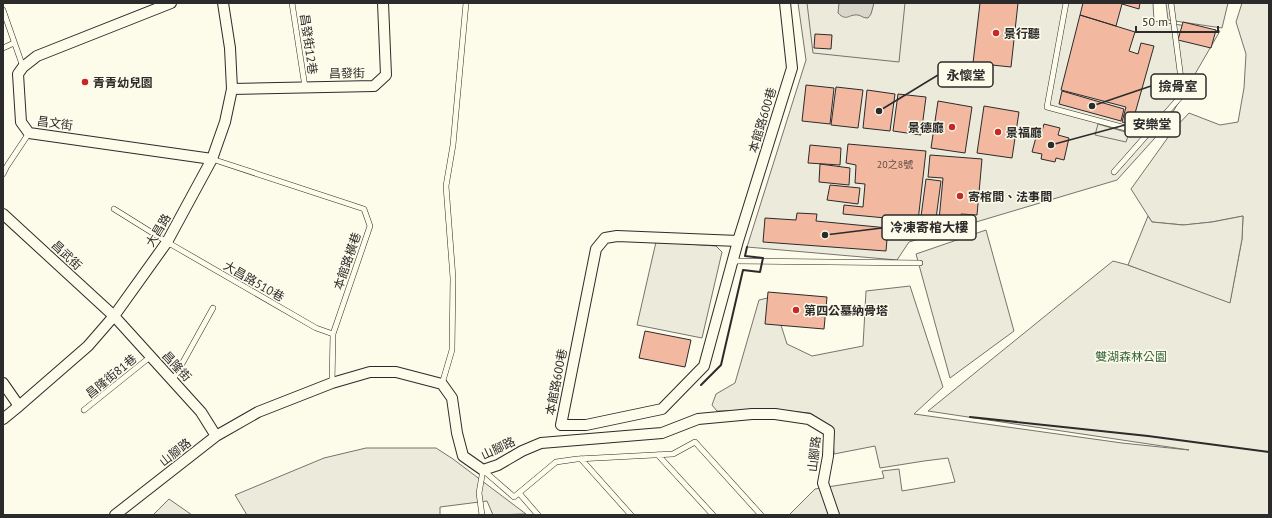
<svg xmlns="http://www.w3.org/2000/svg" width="1272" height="518" font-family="'PT Sans','Noto Sans TC',sans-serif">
<rect width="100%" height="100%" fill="#fdfbea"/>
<path fill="#ecebdb" stroke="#74746e" d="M798,3H1153L1154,21L1220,31L1163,129L1117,180L909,242L897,260L747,247L806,60Z
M1242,3H1269V515H789L815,489L884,478L882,471L899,469L902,491L955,482L948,458L924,461L880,468L875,446L834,454L832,427L810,413L777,410L717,411L712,405L716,394L735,383L759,300L772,297L787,344L812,356L863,346L866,291L910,286L943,387L914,414L1122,443L1189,450L928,411L1113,261L1128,265L1230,302L1242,239L1243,216L1212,222L1184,225L1152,222L1131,189L1174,129L1189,113L1220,125L1238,122L1244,88L1246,54L1236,22Z
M366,448H436L453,459L526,514L493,515L487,501L440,507V515H247L235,495L324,458Z
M169,499L192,515H153Z"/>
<path fill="#eceadb" stroke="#74746e" d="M807,3H905L899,62L813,53Z
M1166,3H1228L1222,28L1168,20Z
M1098,124L1129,133L1126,142L1095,135Z
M1148,216L1152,222L1183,225L1212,222L1243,216L1242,239L1230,303L1128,265Z
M986,230L1014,331L950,378L916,254Z
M656,242L716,246L722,252L702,338L637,325Z"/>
<path fill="#d8d7c9" stroke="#74746e" d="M839,3H874L871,14L868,18C863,18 862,16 858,15C848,14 847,22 838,13Z"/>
<path fill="#f2b8a0" stroke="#2b2b2b" d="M980,3H1018L1011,67L973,63Z
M1083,3H1140L1139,9L1122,4L1116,26L1080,15Z
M1080,15L1135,32L1129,51L1138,54L1141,43L1154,46L1132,124L1122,122L1126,107L1061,90Z
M1183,22L1216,30L1211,48L1178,40Z
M815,34L832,35L831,49L814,48Z
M806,85L834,88L830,124L802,121Z
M836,87L863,90L858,128L831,125Z
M867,90L895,94L890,131L863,128Z
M1062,91L1124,109L1121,121L1059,104Z
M898,94L926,97L921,135L893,131Z
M938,101L972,107L965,153L931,148Z
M984,106L1019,112L1012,158L977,153Z
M1044,124L1060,128L1058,135L1069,138L1064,160L1056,158L1055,162L1041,159L1042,154L1032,152L1038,130L1042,131Z
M848,144L926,151L918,221L843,214L844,205L863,207L865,184L855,183L856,165L846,163Z
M810,145L841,148L840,165L808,163Z
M930,155L982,159L977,215L961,214V222L939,220L943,178L928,177Z
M820,164L850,168L849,185L819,182Z
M926,179L941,181L935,226L920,224Z
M830,185L860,188L858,204L827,200Z
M797,213L817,214L816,221L888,228L886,251L763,242L765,218L796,220Z
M768,292L827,297L824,329L765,324Z
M645,331L691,340L685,367L639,358Z"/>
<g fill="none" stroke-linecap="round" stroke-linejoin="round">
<defs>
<path id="service" d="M292,3L305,87
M1066,3L1047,107L1148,134
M3,10L23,67
M3,48L14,43
M212,159L364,209L370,226L333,334L332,383
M1114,172L1183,94L1171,3
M3,174L7,166L29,133
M114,209L167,242L316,328L333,334
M733,261L920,263
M173,380L213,308
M442,384L452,350L453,278L446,186L453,145L466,3
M84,410L150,357
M658,455L713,515
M581,459L631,515
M483,470L514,497L556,462L577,459L673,454L695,442L761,515
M519,493L538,515
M482,515L479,493L483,470"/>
<path id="minor" d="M171,3L37,56L23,67L18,74L21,122L29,133L212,159
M232,89L374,86L386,75L383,3
M3,214L114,316L201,412L216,436
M738,241L617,236L605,238L596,249L561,425H586L662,409L704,366L738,241L792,68L785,3
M3,383L19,406
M3,419L19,406L88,346L114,316L167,242L212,159L225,122L232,89L230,48L223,3
M115,515L216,436L258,412L332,383L370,372H396L442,384L452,398L457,433L463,456L483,470L498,465L522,451L541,443L662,433L698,419L752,414H775L809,419L829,431L828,456L823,483L834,515"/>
</defs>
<use href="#service" stroke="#2b2b2b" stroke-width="6"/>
<use href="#minor" stroke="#2b2b2b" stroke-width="12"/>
<use href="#service" stroke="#fdfbea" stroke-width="5"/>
<use href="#minor" stroke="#fdfbea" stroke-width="10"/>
<path stroke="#2b2b2b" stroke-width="2" d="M701,385L721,365L743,270L760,272L763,258L745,256L747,247
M970,417L1148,436L1269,452"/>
</g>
<g fill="#c62828" stroke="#fdfbea" stroke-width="1.5">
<circle cx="996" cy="33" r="4"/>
<circle cx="85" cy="82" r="4"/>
<circle cx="952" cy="127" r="4"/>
<circle cx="998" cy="132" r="4"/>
<circle cx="960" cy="196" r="4"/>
<circle cx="796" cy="310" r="4"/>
</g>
<g text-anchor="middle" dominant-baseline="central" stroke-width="3" stroke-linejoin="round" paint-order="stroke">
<g font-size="10" fill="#5d4e48">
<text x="895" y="164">20之8號</text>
</g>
<g font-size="12" font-weight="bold" fill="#2b2b2b" stroke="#fdfbea" text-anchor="start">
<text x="1004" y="33">景行聽</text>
<text x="93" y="82">青青幼兒園</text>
<text x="944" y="127" text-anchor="end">景德廳</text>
<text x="1006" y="132">景福廳</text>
<text x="968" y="196">寄棺間、法事間</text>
<text x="804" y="310">第四公墓納骨塔</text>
</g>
<g font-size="12" fill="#2b2b2b" stroke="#fdfbea">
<text transform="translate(309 44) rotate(82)">昌發街12巷</text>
<text transform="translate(347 73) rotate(-1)">昌發街</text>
<text transform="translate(762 120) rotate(-73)">本館路600巷</text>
<text transform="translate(55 123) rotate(8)">昌文街</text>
<text transform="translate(158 230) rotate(-59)">大昌路</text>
<text transform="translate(67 255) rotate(43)">昌武街</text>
<text transform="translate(347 261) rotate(-71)">本館路橫巷</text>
<text transform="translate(254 281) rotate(30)">大昌路510巷</text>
<text transform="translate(177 366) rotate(47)">昌隆街</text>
<text transform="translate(111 376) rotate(-39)">昌隆街81巷</text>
<text transform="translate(556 382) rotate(-79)">本館路600巷</text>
<text transform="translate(498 448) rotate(-25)">山腳路</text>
<text transform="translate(175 452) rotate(-38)">山腳路</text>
<text transform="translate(814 454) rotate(-84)">山腳路</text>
</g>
<g font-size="12" fill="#34623c" stroke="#fdfbea">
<text x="1131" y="356">雙湖森林公園</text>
</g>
</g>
<path fill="none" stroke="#2b2b2b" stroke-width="1.5" d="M879 111L938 75M1092 106L1151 86M1051 145L1125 125M825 235L882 228"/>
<g fill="#2b2b2b" stroke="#fdfbea" stroke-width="1.5">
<circle cx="879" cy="111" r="4"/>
<circle cx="1092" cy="106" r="4"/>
<circle cx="1051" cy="145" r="4"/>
<circle cx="825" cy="235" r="4"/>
</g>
<g fill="#fdfbea" stroke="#2b2b2b" stroke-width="1.5">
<rect x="938" y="62" width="55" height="25" rx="4"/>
<rect x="1151" y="74" width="55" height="25" rx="4"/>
<rect x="1125" y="112" width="55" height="25" rx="4"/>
<rect x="882" y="215" width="94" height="25" rx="4"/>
</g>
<g font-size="13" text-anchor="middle" font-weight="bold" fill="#2b2b2b">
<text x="966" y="80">永懷堂</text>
<text x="1178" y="91">撿骨室</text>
<text x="1152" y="129">安樂堂</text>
<text x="929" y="232">冷凍寄棺大樓</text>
</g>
<rect width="1272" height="518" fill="none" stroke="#2b2b2b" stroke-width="8"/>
<path d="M1136 26v6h82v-6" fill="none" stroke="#2b2b2b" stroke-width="2"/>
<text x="1142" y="26" font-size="12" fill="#2b2b2b" stroke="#fdfbea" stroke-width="3" paint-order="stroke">50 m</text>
</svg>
